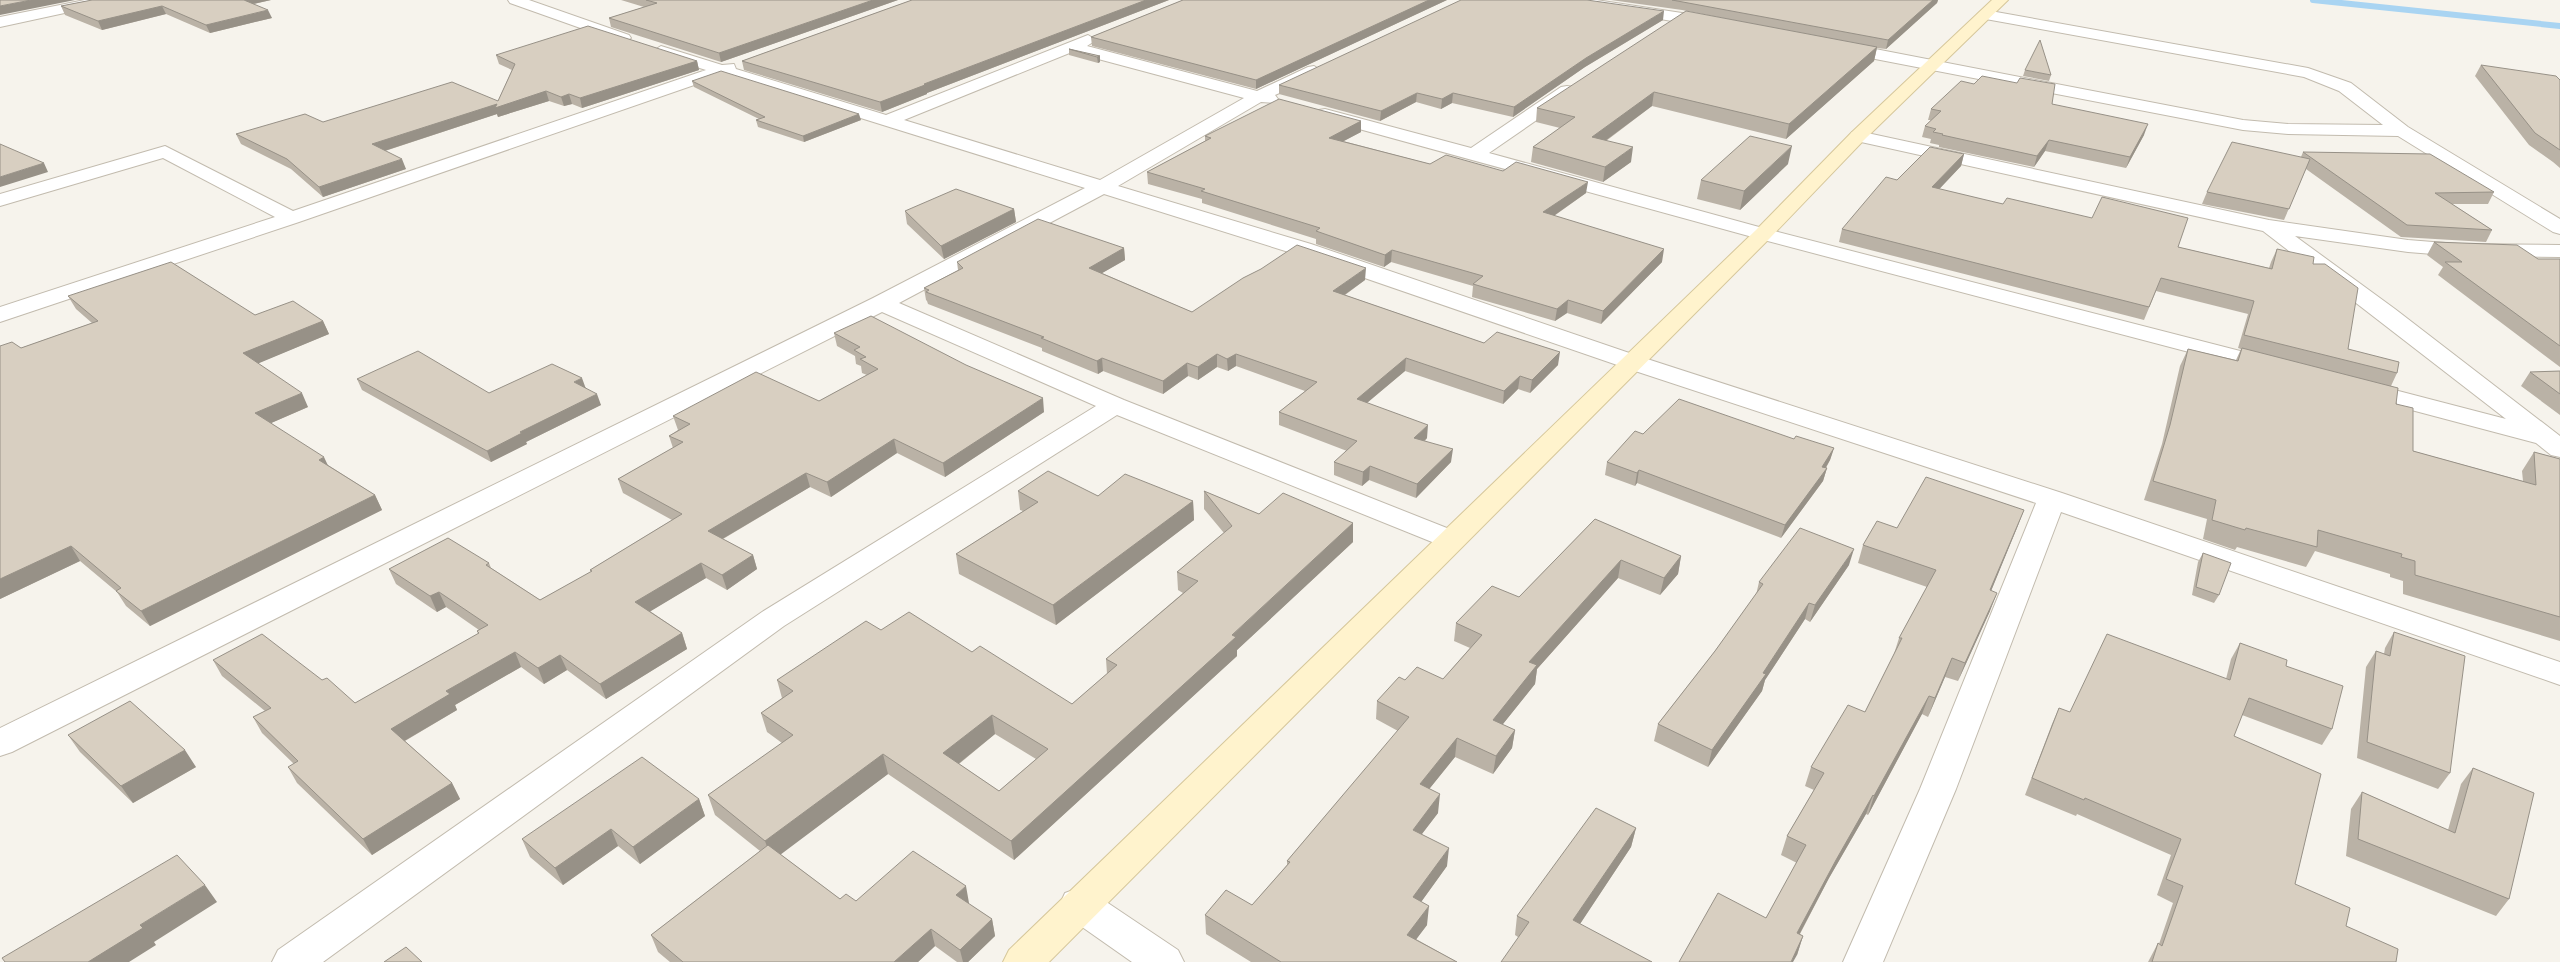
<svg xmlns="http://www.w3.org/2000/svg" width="2560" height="962" font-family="'Varela Round',sans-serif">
<rect width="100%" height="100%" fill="#f6f3ec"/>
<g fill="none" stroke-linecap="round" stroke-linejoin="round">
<path stroke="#a9d4f2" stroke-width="6" d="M2313,0L2560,26"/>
<defs>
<path id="street" d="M85,0H113L106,4L0,27V17Z
M508,0H529L629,35L631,38L623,43L617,41L510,3Z
M1561,0H1596L1715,18L1723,23L1715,28L1568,4Z
M1985,10L2308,68L2351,83L2408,127L2560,219V234L2553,232L2398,136L2288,134L2243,130L1839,52L1831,47L1839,42L2243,120L2288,124L2383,125L2339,91L2304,77L1980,18L1977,15L1980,12Z
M1088,35L1096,40L1087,46L1257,91L1308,67L1314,66L1322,71L1320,75L1275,95L1278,99L1275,103L1261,102L1118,186L1311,244L1641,357L2062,493L2560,662V685L2061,512L1956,789L1883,962H1843L1920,789L2036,503L1623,367L1295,254L1104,194L899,303L1124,400L1462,534L1467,540L1462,546L1452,549L1442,546L1117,415L784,626L323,962H272L278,950L762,612L1096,406L882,312L12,752L0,756V728L873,298L1085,188L723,75L299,222L0,322V307L275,217L163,158L0,206V194L165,146L293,211L706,70L655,54L653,51L661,46L722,65L734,64L736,69L886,115ZM1072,52L1244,98L1100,180L904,120Z
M1567,86L1573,87L1576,91L1573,95L1489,153L1770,230L2283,362L2286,367L2283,372L2274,374L2265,372L1756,238L1319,118L1316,114L1319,110L1325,109L1471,148L1561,87Z
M1858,131L2269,220L2408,240L2458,244L2560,245V257L2458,256L2408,252L2295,236L2395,309L2560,436V457L2551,455L2536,443L2351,394L2347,389L2351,384L2360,381L2506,419L2263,231L1852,140L1849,136L1852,132Z
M1079,888L1093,893L1178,950L1184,962H1132L1065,915L1060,904L1065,893Z"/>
<path id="secondary" d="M1992,0H2008L1864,140L1770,238L1049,962H1003L1009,950L1756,230L1852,132Z"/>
</defs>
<use href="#street" stroke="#c2bbae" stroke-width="2"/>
<use href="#secondary" stroke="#d6c79b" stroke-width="2"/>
<use href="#street" fill="#fff" fill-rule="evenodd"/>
<use href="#secondary" fill="#fff3cd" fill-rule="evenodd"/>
</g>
<path fill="#bab2a6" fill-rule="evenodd" d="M92,0H271L254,4L272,18L210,33L166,14L102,30L65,15L61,6Z
M621,0H898L721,62L611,27L609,18L644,7Z
M912,0H1169L927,93V94L882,112L744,70L742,61Z
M1183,0H1447L1256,89L1092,46L1091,37Z
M1611,0H1938L1937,3L1886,49L1877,48L1874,61L1786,139L1652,106L1606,141L1631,162L1603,182L1531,162L1533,147L1560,128L1536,122L1537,108L1810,35L1682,10Z
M1663,20L1585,67L1513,117L1452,103L1441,109L1416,102L1380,121L1279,94V85Z
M1069,49L1100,56V62L1098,63L1069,55Z
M496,55L697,61L699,70L582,108L572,104L564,106L549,101L498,117L497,114L385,151L406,169L323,197L291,169L241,144L236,134L323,122L498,101L512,70L499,64Z
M2481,65L2560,80V168L2553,162L2529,145L2475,76Z
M2025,70L2051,75L2049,81L2023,76Z
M692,81L861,120L804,142L758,127L756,120L759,119L694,87Z
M2052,104L2144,135L2126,168L2045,151L2034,167L1939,147V145L1930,143L1931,139L1922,137L1925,126L1931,120H1928L1931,109Z
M1361,121V132L1343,141L1430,164L1503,171L1586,193L1554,216L1662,262L1601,324L1567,313L1555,321L1472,297L1473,286L1391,262L1384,267L1316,244V239L1202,203V199L1148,184L1147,172L1205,141V136Z
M2303,152L2494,192L2488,204H2452L2492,230L2486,242L2401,237L2306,169L2284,220L2202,204L2207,192L2301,157Z
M1964,154L1961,166L1939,189L2178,247L2269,268L2271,262L2277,249L2313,264L2348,349L2397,373L2391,386L2413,451L2523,481L2522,471L2534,452L2560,459V641L2403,594V581L2390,577V574L2315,551L2306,567L2237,547L2235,550L2203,539L2207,519L2144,500L2162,444L2180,366L2188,349L2236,360L2241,349L2238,348L2248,314L2156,291L2144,320L1839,242L1842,229L1897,180Z
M1788,164L1740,210L1697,199L1701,180Z
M1014,209L1016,222L944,259L907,224L905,211Z
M2434,242L2538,259H2560V367L2438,275L2443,267L2427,255Z
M1124,248L1125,260L1102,273L1192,312L1365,280L1345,295L1484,343L1558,365L1530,393L1518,389L1503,404L1405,371L1367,403L1427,438L1425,441L1451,462L1416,498L1369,480L1362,486L1334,475V462L1347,451L1279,425V412L1305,391L1236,366L1228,371L1217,367L1198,380L1188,376L1163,394L1103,371L1098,374L1042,351V348L928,304L927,301L926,300L924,288L958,270L957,262Z
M68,296L255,315L323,321L329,334L258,363L308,407L271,423L328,465L375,495L382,510L150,626L126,606L117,592L80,561L0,599V346L21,348L92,323L76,309Z
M834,333L1044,412L945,477L897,453L831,497L810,487L723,539L753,555L757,569L727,590L706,578L650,611L682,633L687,649L606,699L567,670L544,684L521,667L455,705L457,710L405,741L452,783L460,799L372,855L297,783L288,767L294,764L262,733L253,717L265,711L222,676L213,660L322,680L355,703L478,634L477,631L479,630L446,607L437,612L396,584L389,569L489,563L491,568L540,600L591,572L590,570L672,520L623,493L618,479L673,448L669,436L678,430L673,416L819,401L867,375L862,373L861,366L856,364L855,356L837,346Z
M2560,371V415L2521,386L2530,372Z
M357,379L489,393L585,387L601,405L526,442L527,444L491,462L362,390Z
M1643,434L1794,439L1834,448L1830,460L1826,468H1827L1823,481L1781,538L1637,483L1635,486L1605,475L1607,462Z
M1018,491L1193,501L1194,520L1056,625L959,574L956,554L1023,511L1020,510Z
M1204,491L1259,514L1353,523V542L1237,650V656L1014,860L888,774L780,854L840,899L856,901L969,903V904L992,919L995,936L968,962H957L935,946L918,962H670L658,952L651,935L760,851L715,815L708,795L782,743L767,732L761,713L782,698L777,680L881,630L972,652L1072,704L1107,674L1106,659L1183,593L1178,590L1177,572L1224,533L1204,509ZM995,734L1036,759L999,791L959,764Z
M2024,510L1991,591L1990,611L1958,681L1945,677L1928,717L1922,714L1868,815L1866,814L1829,878L1800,934L1803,936L1797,955L1766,918L1797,863L1781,855L1787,836L1814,790L1805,786L1811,767L1865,712L1894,654L1899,638L1927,587L1858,563L1863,545L1897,528Z
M1595,519L1681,556L1678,574L1660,595L1618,578L1537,669L1535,684L1502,725L1515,730L1512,748L1493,774L1455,757L1429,789L1438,813L1422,834L1447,866L1421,902L1427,925L1416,939L1457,962H1251L1206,934L1205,915L1252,905L1287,865V861L1398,731L1376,719L1377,701L1405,680L1443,679L1470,648L1454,641L1456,623L1519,597Z
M2203,553L2219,595L2214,603L2192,595L2198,562Z
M1849,565L1810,622L1805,619L1765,680L1762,691L1708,767L1654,741L1658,724L1715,651L1756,595L1759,582Z
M2394,632L2450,773L2438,789L2357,758L2366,667L2376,651L2384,654L2385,648Z
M2240,643L2286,666L2332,729L2322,745L2242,715L2234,736L2295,884L2346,926L2396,962H2148L2158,943L2159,944L2173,903L2157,895L2171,855L2077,814L2076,816L2025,795L2052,724L2059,708L2070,712L2226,679L2231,659Z
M68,735L196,767L133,803L80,752Z
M2473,768L2509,899L2496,916L2346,856L2351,809L2362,792L2448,830L2461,784Z
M699,799L705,816L640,864L618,846L563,885L530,857L522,839Z
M1636,828L1631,847L1580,924L1518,937L1515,935L1517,916Z"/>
<path fill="#979187" d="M31,0H75L0,15V6Z
M240,0H271L243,6Z
M873,0H898L721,62L719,53Z
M1146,0H1169L927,93V94L882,112L880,102L924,84Z
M1429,0H1447L1256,89V80Z
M1933,0H1938L1937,3L1886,49L1888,40Z
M162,6L166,14L102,30L98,21Z
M268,10L272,18L210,33L206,25Z
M1664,11L1663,20L1585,67L1513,117L1514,107L1586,58Z
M1877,47L1874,61L1786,139L1789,124Z
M1100,56V62L1098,63L1097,57Z
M697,61L699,70L582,108L580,98Z
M546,91L549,101L498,117L497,114L375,154L372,144L497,104Z
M1654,92L1652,106L1590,152L1592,137Z
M1417,93L1416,102L1380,121L1381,111Z
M1453,93L1452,103L1441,109L1442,99Z
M569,94L572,104L564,106L561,97Z
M859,114L861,120L804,142L803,136Z
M1361,121V132L1329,149V138Z
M2148,124L2144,135L2126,168L2130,157Z
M2049,140L2045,151L2034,167L2037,156Z
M1792,146L1788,164L1740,210L1744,191Z
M1633,147L1631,162L1603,182L1605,167Z
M1964,154L1961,166L1929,200L1932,187Z
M402,159L406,169L323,197L319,187Z
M44,163L48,172L0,187V177Z
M1588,182L1586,193L1542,224L1543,212Z
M1014,209L1016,222L944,259L941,246Z
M1124,248L1125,260L1090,280L1089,268Z
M1664,249L1662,262L1601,324L1603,311Z
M1392,250L1391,262L1384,267L1385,255Z
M1366,268L1365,280L1333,303V291Z
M1568,300L1567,313L1555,321L1557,309Z
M323,321L329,334L250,367L243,353Z
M1560,352L1558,365L1530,393L1532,380Z
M1217,354V367L1198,380V367Z
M1236,354V366L1228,371L1227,359Z
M1102,358L1103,371L1098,374L1097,361Z
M1406,358L1405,371L1356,412L1357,399Z
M1187,363L1188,376L1163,394V381Z
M1520,376L1518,389L1503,404L1504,391Z
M582,378L586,389L574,382Z
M302,393L308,407L262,427L255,413Z
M597,394L601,405L526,442L527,444L491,462L487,451L520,432Z
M1043,398L1044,412L945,477L943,463Z
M1428,425L1427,438L1413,451L1414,438Z
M894,439L897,453L831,497L827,482Z
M1834,448L1830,460L1819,479L1827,468L1823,481L1781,538L1785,525Z
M1453,449L1451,462L1416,498L1417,484Z
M324,457L331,472L319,460Z
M1370,466L1369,480L1362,486L1363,472Z
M1639,470L1637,483L1635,486L1637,473Z
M806,473L810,487L712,545L708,531Z
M375,495L382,510L150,626L141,611Z
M1193,501L1194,520L1056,625L1053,605Z
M2024,510L2017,528L1984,608L1990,590Z
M1353,523V542L1237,650V656L1014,860L1011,841Z
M71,546L80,561L0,599V579Z
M1854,549L1849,565L1810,622L1815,605Z
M753,555L757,569L727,590L722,575Z
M1681,556L1678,574L1660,595L1664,578Z
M1621,560L1618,578L1537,669L1535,684L1491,739L1493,720L1529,662Z
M701,563L706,578L641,617L635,602Z
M439,592L446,607L437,612L430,596Z
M1997,593L1990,611L1958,681L1965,663Z
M1809,603L1805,619L1765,680L1762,691L1708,767L1712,750Z
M682,633L687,649L606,699L600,684Z
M515,652L521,667L455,705L457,710L399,744L391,729L446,691Z
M560,655L567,670L544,684L538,668Z
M1952,658L1945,677L1928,717L1935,698Z
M1929,696L1922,714L1868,815L1874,796Z
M992,715L995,734L947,773L943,753Z
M1515,730L1512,748L1493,774L1496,756Z
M1457,738L1455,757L1418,803L1420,784Z
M185,750L196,767L133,803L121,786Z
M883,754L888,774L772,861L765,841Z
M452,783L460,799L372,855L363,839Z
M1440,794L1438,813L1411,848L1413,830Z
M1873,795L1866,814L1829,878L1790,952L1797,933L1836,860Z
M699,799L705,816L640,864L633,847Z
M1636,828L1631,847L1570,939L1573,920Z
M611,829L618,846L563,885L555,868Z
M1449,848L1447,866L1411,916L1413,897Z
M205,885L217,902L154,942L156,945L129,962H88L140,925Z
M966,886L969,903L960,912L956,895Z
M1429,906L1427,925L1406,953L1407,935Z
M992,919L995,936L968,962H963L960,950Z
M931,929L935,946L918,962H894Z
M1803,936L1797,955L1793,962H1791Z"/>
<path fill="#d8cfc1" stroke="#979187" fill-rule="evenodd" d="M0,0H31L0,6Z
M92,0H244L268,10L206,25L162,6L98,21L61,6Z
M646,0H873L719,53L609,18L657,3Z
M912,0H1146L924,84L925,85L880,102L742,61Z
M1183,0H1429L1256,80L1091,37Z
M1461,0H1587L1664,11L1586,58L1514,107L1453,93L1442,99L1417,93L1381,111L1279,85Z
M1672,0H1933L1888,40Z
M1686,11L1877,47L1789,124L1654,92L1592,137L1633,147L1605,167L1533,147L1575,117L1537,108Z
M588,26L697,61L580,98L569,94L561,97L546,91L495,108L497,104L372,144L402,159L319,187L287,159L236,134L305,114L323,122L452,82L498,101L515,64L496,55Z
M2040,40L2051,75L2025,70Z
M1069,49L1100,56L1097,57Z
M2481,65L2556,76L2560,80V150L2535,133Z
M721,71L859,114L803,136L756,120L765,117L692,81Z
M1982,76L2017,83L2020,78L2055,84L2052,104L2148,124L2130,157L2049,140L2037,156L1942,135L1943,134L1933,132L1936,129L1925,126L1941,111L1931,109L1961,81L1974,84Z
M1279,99L1361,121L1329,138L1430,164L1446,155L1503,171L1516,162L1588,182L1543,212L1664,249L1603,311L1568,300L1557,309L1473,284L1483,276L1392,250L1385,255L1316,231L1320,228L1201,191L1205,189L1147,172L1211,138L1205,136Z
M1750,136L1792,146L1744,191L1701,180Z
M2232,142L2310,159L2289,209L2207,192Z
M0,144L44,163L0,177Z
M1930,147L1964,154L1932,187L2003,204L2007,198L2092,218L2102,197L2188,218L2178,247L2272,269L2277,249L2314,257L2313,264H2325L2358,288L2348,349L2399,362L2397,373L2244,335L2254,301L2161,278L2149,307L1842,229L1886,177L1897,180Z
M2303,152L2430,154L2494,192L2435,193L2492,230L2407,225Z
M956,189L1014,209L941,246L905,211Z
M1038,219L1124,248L1089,268L1192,312L1243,278L1261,269L1297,245L1366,268L1333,291L1484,343L1497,332L1560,352L1532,380L1520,376L1504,391L1406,358L1357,399L1428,425L1414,438L1453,449L1417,484L1370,466L1363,472L1334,462L1357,441L1279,412L1317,382L1236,354L1227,359L1217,354L1198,367L1187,363L1163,381L1102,358L1097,361L1041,338L1044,337L926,292L929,290L924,288L963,268L957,262Z
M2434,242L2517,245L2538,259H2560V346L2445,262H2462Z
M171,262L255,315L293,301L323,321L243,353L302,393L255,413L324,457L319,460L375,495L141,611L116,591L121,588L71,546L0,579V346L12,342L21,348L98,321L68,296Z
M871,316L966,365L1043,398L943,463L894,439L827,482L806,473L708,531L753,555L722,575L701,563L635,602L682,633L600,684L560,655L538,668L515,652L446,691L450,694L391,729L452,783L363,839L288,767L298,761L253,717L271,708L213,660L262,634L322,680L327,678L355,703L479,633L477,631L488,625L439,592L430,596L389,569L448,538L489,563L486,565L540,600L592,571L590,570L682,514L618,479L683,442L669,436L690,424L673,416L756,372L819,401L878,369L860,359L866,357L854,350L860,347L834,333Z
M2242,348L2398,388L2396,404L2413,408V451L2536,485L2534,452L2560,459V617L2415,575V561L2401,557L2402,554L2318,530L2317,547L2246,528L2245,530L2212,520L2216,500L2153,481L2170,425L2188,349L2238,361Z
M418,351L489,393L552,364L582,378L574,382L597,394L520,432L522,433L487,451L357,379Z
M2560,371V394L2530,372Z
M1679,399L1794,439L1796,436L1834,448L1822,467L1827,468L1785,525L1639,470L1637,473L1607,462L1635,431L1643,434Z
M1048,471L1098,496L1125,474L1193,501L1053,605L956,554L1038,502L1018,491Z
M1926,477L2024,510L1990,590L1997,593L1965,663L1952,658L1935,698L1929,696L1874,796L1873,795L1836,860L1797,933L1803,936L1791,962H1679L1718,893L1766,918L1806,845L1787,836L1824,773L1811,767L1848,705L1865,712L1902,638H1899L1936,570L1863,545L1877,521L1897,528Z
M1204,491L1259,514L1283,493L1353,523L1232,635L1236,637L1011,841L883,754L765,841L708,795L793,735L761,713L793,691L777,680L866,621L881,630L909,612L972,652L980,646L1072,704L1117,665L1106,659L1198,581L1177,572L1232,526ZM992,715L1048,749L999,791L943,753Z
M1595,519L1681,556L1664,578L1621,560L1529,662L1537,665L1493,720L1515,730L1496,756L1457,738L1420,784L1440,794L1413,830L1449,848L1413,897L1429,906L1407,935L1457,962H1281L1205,915L1226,890L1252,905L1290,862L1287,861L1409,717L1377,701L1399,677L1405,680L1417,667L1443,679L1482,635L1456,623L1492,586L1519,597Z
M1800,528L1854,549L1815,605L1809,603L1763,673L1766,674L1712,750L1658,724L1715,651L1763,584L1759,582Z
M2203,553L2231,563L2219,595L2196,587Z
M2394,632L2465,656L2450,773L2367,742L2376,651L2390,656Z
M2107,634L2230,680L2240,643L2287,660L2286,666L2343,686L2332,729L2249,698L2234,736L2321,774L2295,884L2350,908L2346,926L2398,949L2396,962H2152L2158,943L2162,946L2183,886L2166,879L2181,839L2085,798L2084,800L2032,778L2059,708L2070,712Z
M130,701L185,750L121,786L68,735Z
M642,757L699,799L633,847L611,829L555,868L522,839Z
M2473,768L2534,793L2509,899L2358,839L2362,792L2455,833Z
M1596,808L1636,828L1573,920L1652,962H1501L1529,922L1517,916Z
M768,845L840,899L846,894L856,901L913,851L966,886L956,895L992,919L960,950L931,929L894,962H683L651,935Z
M177,855L205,885L140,925L143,928L88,962H5L2,958Z
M406,947L422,962H384Z"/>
</svg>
